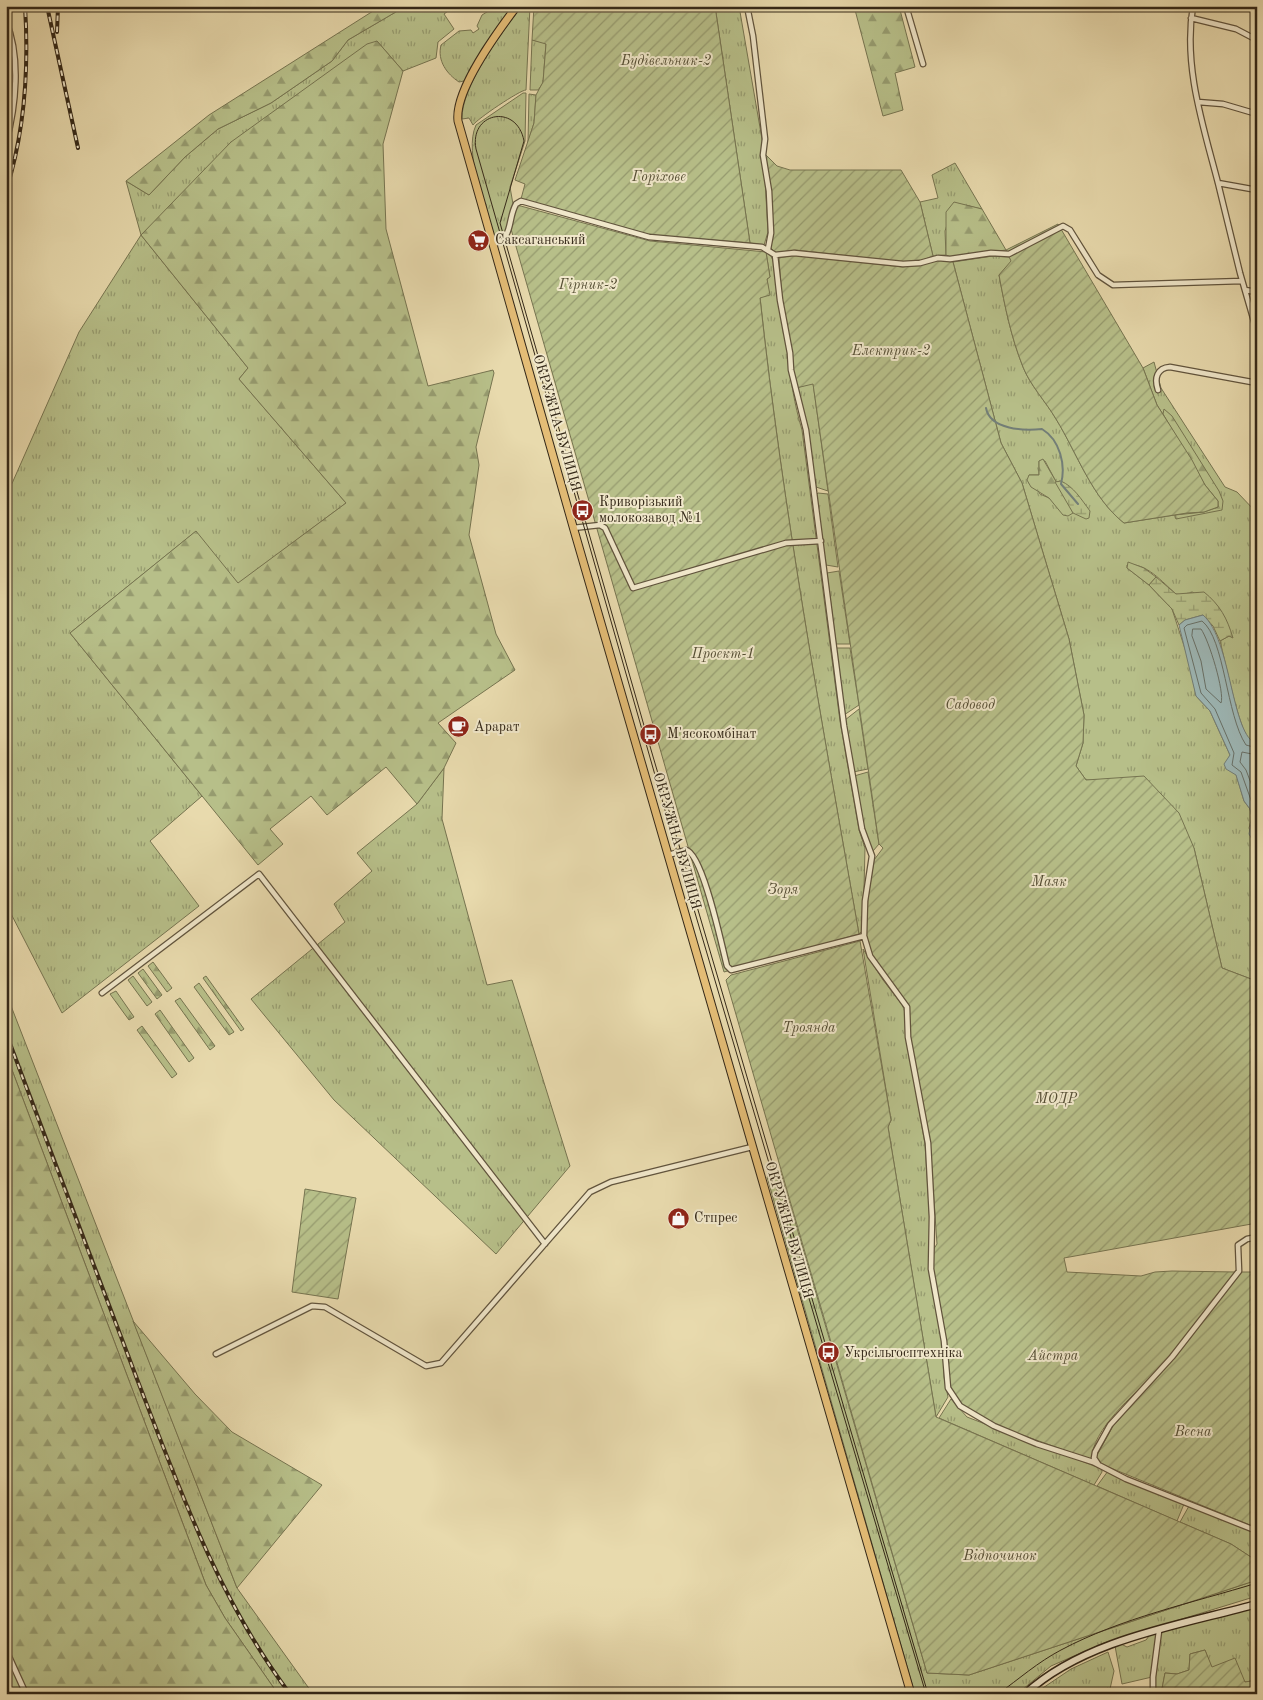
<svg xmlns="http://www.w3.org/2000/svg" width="1263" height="1700" font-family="'Old Standard TT',serif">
<defs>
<pattern id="grass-tufts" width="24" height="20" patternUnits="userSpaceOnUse" patternTransform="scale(1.25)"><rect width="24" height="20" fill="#b7bf89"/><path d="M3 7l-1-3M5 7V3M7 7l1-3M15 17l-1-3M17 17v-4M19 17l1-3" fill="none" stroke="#969b6f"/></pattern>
<pattern id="forest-firs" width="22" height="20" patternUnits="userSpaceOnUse" patternTransform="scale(1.25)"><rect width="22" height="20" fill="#b7bf89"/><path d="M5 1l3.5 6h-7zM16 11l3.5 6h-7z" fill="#969b6f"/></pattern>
<pattern id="wetland-marsh" width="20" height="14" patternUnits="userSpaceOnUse" patternTransform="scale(1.25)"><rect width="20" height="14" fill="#b7bf89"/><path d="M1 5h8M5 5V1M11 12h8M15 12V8" fill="none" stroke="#969b6f"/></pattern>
<pattern id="garden-furrows" width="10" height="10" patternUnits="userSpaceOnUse" patternTransform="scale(1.25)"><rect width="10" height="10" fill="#b7bf89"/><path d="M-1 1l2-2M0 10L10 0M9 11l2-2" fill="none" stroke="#969b6f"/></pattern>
</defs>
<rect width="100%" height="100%" fill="#e8daad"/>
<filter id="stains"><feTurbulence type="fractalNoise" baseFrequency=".004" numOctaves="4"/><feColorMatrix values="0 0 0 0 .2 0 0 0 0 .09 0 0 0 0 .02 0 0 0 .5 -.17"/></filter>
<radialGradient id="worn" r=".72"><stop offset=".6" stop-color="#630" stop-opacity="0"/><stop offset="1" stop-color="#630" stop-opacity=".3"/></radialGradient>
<path fill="url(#grass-tufts)" stroke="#767450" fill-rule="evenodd" d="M455,6L444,14L454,29L438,42L436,58L403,71L377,41L141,235L248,368L239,379L346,503L238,584L195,532L70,633L202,796L150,841L199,906L62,1013L6,904V497L79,332L141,235L126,181L149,195L185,157L218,129L271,103L332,61L348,40L406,6Z
M490,6H513L464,81L459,82C447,74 437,61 441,45L459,31L471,30L473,33L479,29L477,26L482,15L490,10Z
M522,6H530L526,90C520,90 477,119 473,125L469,118L462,119C461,87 502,32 522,6Z
M715,6H739L763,145L768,232L764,245L750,243Z
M532,40L546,43L543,83L538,90H530Z
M523,93H526L525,141L510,187L513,204L508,221V231L504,237L495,241C487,211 463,153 476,125Z
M529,94L536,95L534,123L528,142Z
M955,163L982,209L954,203L945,231L946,255L933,256L920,202L938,198L932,175Z
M766,252C775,256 775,270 776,279C777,305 786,329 788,355C791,382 794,403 802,430L840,721L859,830L865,848L863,930L859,934C822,723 783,511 760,297L769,295L767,279L770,277Z
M993,256L1009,257L1012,261L999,275C1005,307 1011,337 1023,367C1030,385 1046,402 1056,419C1077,453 1092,498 1124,523L1187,513L1192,460L1157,405L1143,368L1154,362L1161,388L1225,487L1237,492L1257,513V744C1255,743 1251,742 1250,741C1239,731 1225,660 1220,641L1229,636L1232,637L1193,592L1182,595L1176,594C1162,582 1146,562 1127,565V568L1149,585L1172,609L1190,664L1196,696L1210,711L1230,755L1228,760L1231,771L1236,774L1244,801L1250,809L1252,817L1249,828L1257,848V977L1251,979L1222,968L1194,848L1115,779L1086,780L1076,766L1083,743L1084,715L1069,639L1022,483L1001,443L953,262ZM1039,461H1045L1061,491L1057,506L1049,498L1040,494L1029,475H1039Z
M813,383L828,491L816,487L806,422L796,388Z
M818,493L828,494L838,567L826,565L816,495Z
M839,571L850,644H836L827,573Z
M836,648H850L859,705L844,715Z
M859,709L868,769L853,772L845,720Z
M444,768L442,819L487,985L512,980L570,1166L496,1254L334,1100L251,999L345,922L334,904L372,871L357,853L417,804Z
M868,772L879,844L873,851L863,828L854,776Z
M863,949L883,980L903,1006L906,1016V1035L925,1144L931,1239L929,1268L943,1341L944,1377L948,1397L936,1417L888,1127L891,1120Z
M6,993L237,1588L313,1694H278L225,1618L206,1585L6,1054Z
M780,1170L927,1673L969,1675L1257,1580V1596L1104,1643L1051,1666L1017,1694H915L767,1177Z
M951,1399L967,1417L1102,1469V1472L1094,1485L939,1418Z
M1108,1471L1184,1504L1177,1521L1097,1486Z
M1189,1506L1257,1533V1561L1231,1544L1180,1522Z
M1257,1604V1680L1246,1682L1211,1667L1205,1650L1190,1654L1189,1670L1177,1674L1165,1673L1161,1694H1153L1152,1677L1122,1684L1115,1646L1121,1644L1127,1647L1146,1640L1152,1632Z
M1108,1652L1114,1671L1110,1689L1107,1688L1106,1692L1102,1694H1034L1071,1669Z"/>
<path fill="url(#forest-firs)" stroke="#767450" d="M381,6H406L348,40L332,61L271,103L218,129L185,157L149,195L126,181L209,115Z
M854,6H899L915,67L895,73L903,110L883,116Z
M377,41L403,71L383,144L386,229L428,386L493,370L494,373L476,447L479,465L469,535L496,634L515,670L438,723L456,743L444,768L417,804L386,767L327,815L311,796L270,829L283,844L258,865L70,633L196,531L238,583L346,503L239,379L248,368L141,235L231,142L367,44Z
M954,202L982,209L1006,250L951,257L946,255V212Z
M1164,409L1172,416L1219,491L1223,501L1222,510L1176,519L1175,517V515L1204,512L1218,507V501L1205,485L1163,414Z
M1043,459L1070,506L1073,513L1068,516L1063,515L1049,498L1031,487L1027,480L1029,475H1039V461Z
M1128,562L1144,568L1156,577L1149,585L1127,568Z
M153,962L172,988L167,992L148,966Z
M143,969L162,995L157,999L138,973Z
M133,976L152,1002L147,1006L128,980Z
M206,976L244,1029L241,1031L203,978Z
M199,983L234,1032L229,1035L194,987Z
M116,991L134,1017L129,1020L110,994Z
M180,998L215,1046L210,1050L175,1001Z
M160,1010L194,1058L189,1062L155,1014Z
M142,1026L177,1074L172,1078L137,1030Z
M6,1054L206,1585L225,1618L278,1694H6Z
M133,1321L195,1394L232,1432L322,1485L237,1588Z"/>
<path fill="url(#wetland-marsh)" stroke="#767450" d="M1061,481C1074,487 1081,499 1090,511L1089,518L1086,519L1073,513L1055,482Z
M1156,577L1176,594L1204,592C1220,605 1227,618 1233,638L1229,636L1220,641L1213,626L1203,615L1185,620L1179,625L1172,609L1149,585Z"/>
<path fill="url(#garden-furrows)" stroke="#767450" d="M534,6H715L750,243L651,235L521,199L525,184L515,180L534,123L536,95L543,82L546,44L532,40Z
M6,11C21,55 17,106 6,151Z
M765,154L777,166L790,170H901L920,202L933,256L920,261L904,262L795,250L776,253L770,247C775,216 771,184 765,154Z
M517,205L650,241L766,252L770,277L767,279L770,295L760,298C783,511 822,723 859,934L724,972L511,229V221Z
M1058,224L1143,368L1157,405L1192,460L1205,485L1218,501V507L1204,512L1187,513L1124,523C1092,498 1077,453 1056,419C1046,402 1030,385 1023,367C1011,337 1005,307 999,275L1011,261L1006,250Z
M794,255L903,267L939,260L953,262L1001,443L1022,483L1069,639L1084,715L1083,743L1076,766L1086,780L1144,776L1179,813L1194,848L1222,968L1251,979L1257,977V1223L1064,1258L1067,1272L1141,1276L1155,1272L1172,1271L1236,1272C1209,1306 1183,1341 1154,1374C1135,1395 1091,1429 1092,1460L997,1426L962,1405L949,1388L946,1342L933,1269V1250L937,1244L930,1143L910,1036L909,1006L872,955L866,934L868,898L874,860L883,848L879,844L813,384L796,388L782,301L779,258Z
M860,941L891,1120L888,1127L936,1417L1231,1544L1257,1561V1580L969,1675L927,1673L726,980L731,975Z
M305,1189L356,1198L338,1299L292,1292Z
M1241,1272H1257V1528L1101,1464L1096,1457L1113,1426L1156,1379Z
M1205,1650L1212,1667L1235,1658L1245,1682L1257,1680V1694H1161L1165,1673L1177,1674L1189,1670L1190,1654Z"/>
<path fill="#9db7b6" stroke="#737e77" d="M1203,615C1232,640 1231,736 1257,744V855V848L1249,834L1252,817L1250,809L1244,801L1236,775L1226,769L1224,764L1230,755L1210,711L1196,696L1179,625L1185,620Z"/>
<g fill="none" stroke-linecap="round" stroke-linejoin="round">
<path stroke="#687067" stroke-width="1" d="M1193,629H1201C1209,640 1225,693 1221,703L1206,689L1201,661L1192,636Z
M1257,748L1246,745C1226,715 1225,639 1202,621L1187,625L1184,628L1201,693L1215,709L1234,753L1232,765L1241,772L1257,817
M1257,755L1242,752L1240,762L1246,770L1257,799"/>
<path stroke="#737e77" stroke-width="2" d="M986,408C990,430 1025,431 1042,429C1060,440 1066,465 1061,484L1078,504"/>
<defs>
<path id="street" d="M747,6L753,36L765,139L763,155L769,191L771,233L768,249
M906,6L923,64
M1193,6C1183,66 1203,125 1218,183L1257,190
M1191,18L1236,29L1257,40
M6,21C21,57 16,106 6,143
M1198,102L1223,104L1257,114
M1218,183L1240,273L1257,332
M493,244C514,238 507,220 516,204L521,201L649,237L762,247L775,255L780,300L790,353L791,370L806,430L844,726L862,829L872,856L865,901L864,936L870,956L907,1007L908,1037L928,1143L932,1217L931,1269L944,1341L948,1388L960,1406L994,1426L1037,1444L1093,1462L1126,1479L1257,1531
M775,255L794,253L903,264L920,263L938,258L950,259L991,253L1009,254L1063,226L1070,230L1098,275L1113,285L1242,281
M1245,290L1257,292
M1158,390C1154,378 1157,368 1170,367L1257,383
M573,528L600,525L605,528L633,588L786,543L821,541
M668,855L686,850C703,854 722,947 727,966L731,970L864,936
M102,993L259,874L545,1244
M216,1354L312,1306L325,1307L426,1366L441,1363L590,1192L611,1182L752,1147
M1098,1464L1094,1458L1095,1452L1110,1425L1172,1357L1239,1271L1238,1245L1247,1239L1257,1237
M6,1650L26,1694
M1153,1694V1677L1159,1631"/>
<path id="secondary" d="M1025,1694C1085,1639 1181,1625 1257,1604"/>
<path id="primary" d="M517,6C498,31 454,90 458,121L574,530L911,1694"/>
</defs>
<use href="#street" stroke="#61543d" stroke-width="7"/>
<use href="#secondary" stroke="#342818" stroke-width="9"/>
<use href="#primary" stroke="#342818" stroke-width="9"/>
<use href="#street" stroke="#f0e7ca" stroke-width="4.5"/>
<use href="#secondary" stroke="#f0e7ca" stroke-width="6"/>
<use href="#primary" stroke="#e4bd76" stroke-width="7"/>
<path stroke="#342818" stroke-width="1" d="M926,1694L677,852L476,149C469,112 517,103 524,141L500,223L647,736L928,1694
M998,1694C1019,1679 1038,1662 1061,1650C1121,1618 1192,1603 1257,1583"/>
<defs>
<path id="rail" d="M47,6L78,148
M57,32L58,6
M6,191C25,131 29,69 25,6
M6,1033C49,1149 93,1264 137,1379C179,1488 219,1600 290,1694"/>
</defs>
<use href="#rail" stroke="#342818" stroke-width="4"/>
<use href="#rail" stroke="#f0e7ca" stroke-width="2" stroke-dasharray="5.5" stroke-linecap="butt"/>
</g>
<defs>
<symbol id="supermarket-disc" viewBox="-11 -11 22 22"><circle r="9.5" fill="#8f2418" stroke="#f0e7ca"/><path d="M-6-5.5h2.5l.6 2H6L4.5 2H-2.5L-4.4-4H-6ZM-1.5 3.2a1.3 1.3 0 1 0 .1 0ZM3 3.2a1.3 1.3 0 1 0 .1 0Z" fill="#fff"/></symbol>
<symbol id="bus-disc" viewBox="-11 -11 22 22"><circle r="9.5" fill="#8f2418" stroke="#f0e7ca"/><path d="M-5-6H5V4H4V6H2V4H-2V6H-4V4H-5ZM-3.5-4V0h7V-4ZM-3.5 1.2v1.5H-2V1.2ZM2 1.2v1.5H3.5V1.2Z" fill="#fff"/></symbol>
<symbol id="cafe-disc" viewBox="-11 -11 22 22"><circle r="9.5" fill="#8f2418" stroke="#f0e7ca"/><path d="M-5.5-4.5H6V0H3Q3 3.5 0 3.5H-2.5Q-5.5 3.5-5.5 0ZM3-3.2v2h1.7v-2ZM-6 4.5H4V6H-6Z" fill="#fff"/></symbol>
<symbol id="shop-disc" viewBox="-11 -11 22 22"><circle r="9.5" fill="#8f2418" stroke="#f0e7ca"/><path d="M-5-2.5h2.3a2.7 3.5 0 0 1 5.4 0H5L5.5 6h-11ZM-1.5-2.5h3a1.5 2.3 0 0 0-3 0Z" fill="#fff"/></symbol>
</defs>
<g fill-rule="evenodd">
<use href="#supermarket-disc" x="466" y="228" width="25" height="25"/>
<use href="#bus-disc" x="570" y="498" width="25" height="25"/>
<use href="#cafe-disc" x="446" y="714" width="25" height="25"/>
<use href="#bus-disc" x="638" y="722" width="25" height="25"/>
<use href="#shop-disc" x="666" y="1206" width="25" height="25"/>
<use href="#bus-disc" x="816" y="1340" width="25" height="25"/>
</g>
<g text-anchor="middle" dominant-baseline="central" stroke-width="4" stroke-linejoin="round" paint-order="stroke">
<g font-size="14" font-style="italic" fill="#554e34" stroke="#f0e7ca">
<text x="666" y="61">Будівельник-2</text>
<text x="659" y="177">Горіхове</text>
<text x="588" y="285">Гірник-2</text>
<text x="891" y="351">Електрик-2</text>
<text x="723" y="654">Проект-1</text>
<text x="970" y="705">Садовод</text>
<text x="1049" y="882">Маяк</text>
<text x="783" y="890">Зоря</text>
<text x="809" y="1028">Троянда</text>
<text x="1056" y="1099">МОДР</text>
<text x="1053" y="1356">Айстра</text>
<text x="1193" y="1432">Весна</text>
<text x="1000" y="1556">Відпочинок</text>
</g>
<g font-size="14" fill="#342818" stroke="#f0e7ca" text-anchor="start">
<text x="495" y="240">Саксаганський</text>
<text x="599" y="502">Криворізький<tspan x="599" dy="16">молокозавод №1</tspan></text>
<text x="474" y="727">Арарат</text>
<text x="667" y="734">М'ясокомбінат</text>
<text x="694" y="1218">Стпрес</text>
<text x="844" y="1353">Укрсільгосптехніка</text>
</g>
<g font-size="14" fill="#342818" stroke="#f0e7ca">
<text transform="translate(557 423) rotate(74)">ОКРУЖНА ВУЛИЦЯ</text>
<text transform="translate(677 841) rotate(74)">ОКРУЖНА ВУЛИЦЯ</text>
<text transform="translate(789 1230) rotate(74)">ОКРУЖНА ВУЛИЦЯ</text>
</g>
</g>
<rect width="1263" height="1700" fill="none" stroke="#e8daad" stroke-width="25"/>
<rect x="8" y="8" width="1248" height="1685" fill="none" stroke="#342818" stroke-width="2.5"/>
<rect x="12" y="12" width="1238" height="1675" fill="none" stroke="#342818"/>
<rect width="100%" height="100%" filter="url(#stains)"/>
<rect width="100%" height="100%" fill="url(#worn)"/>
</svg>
